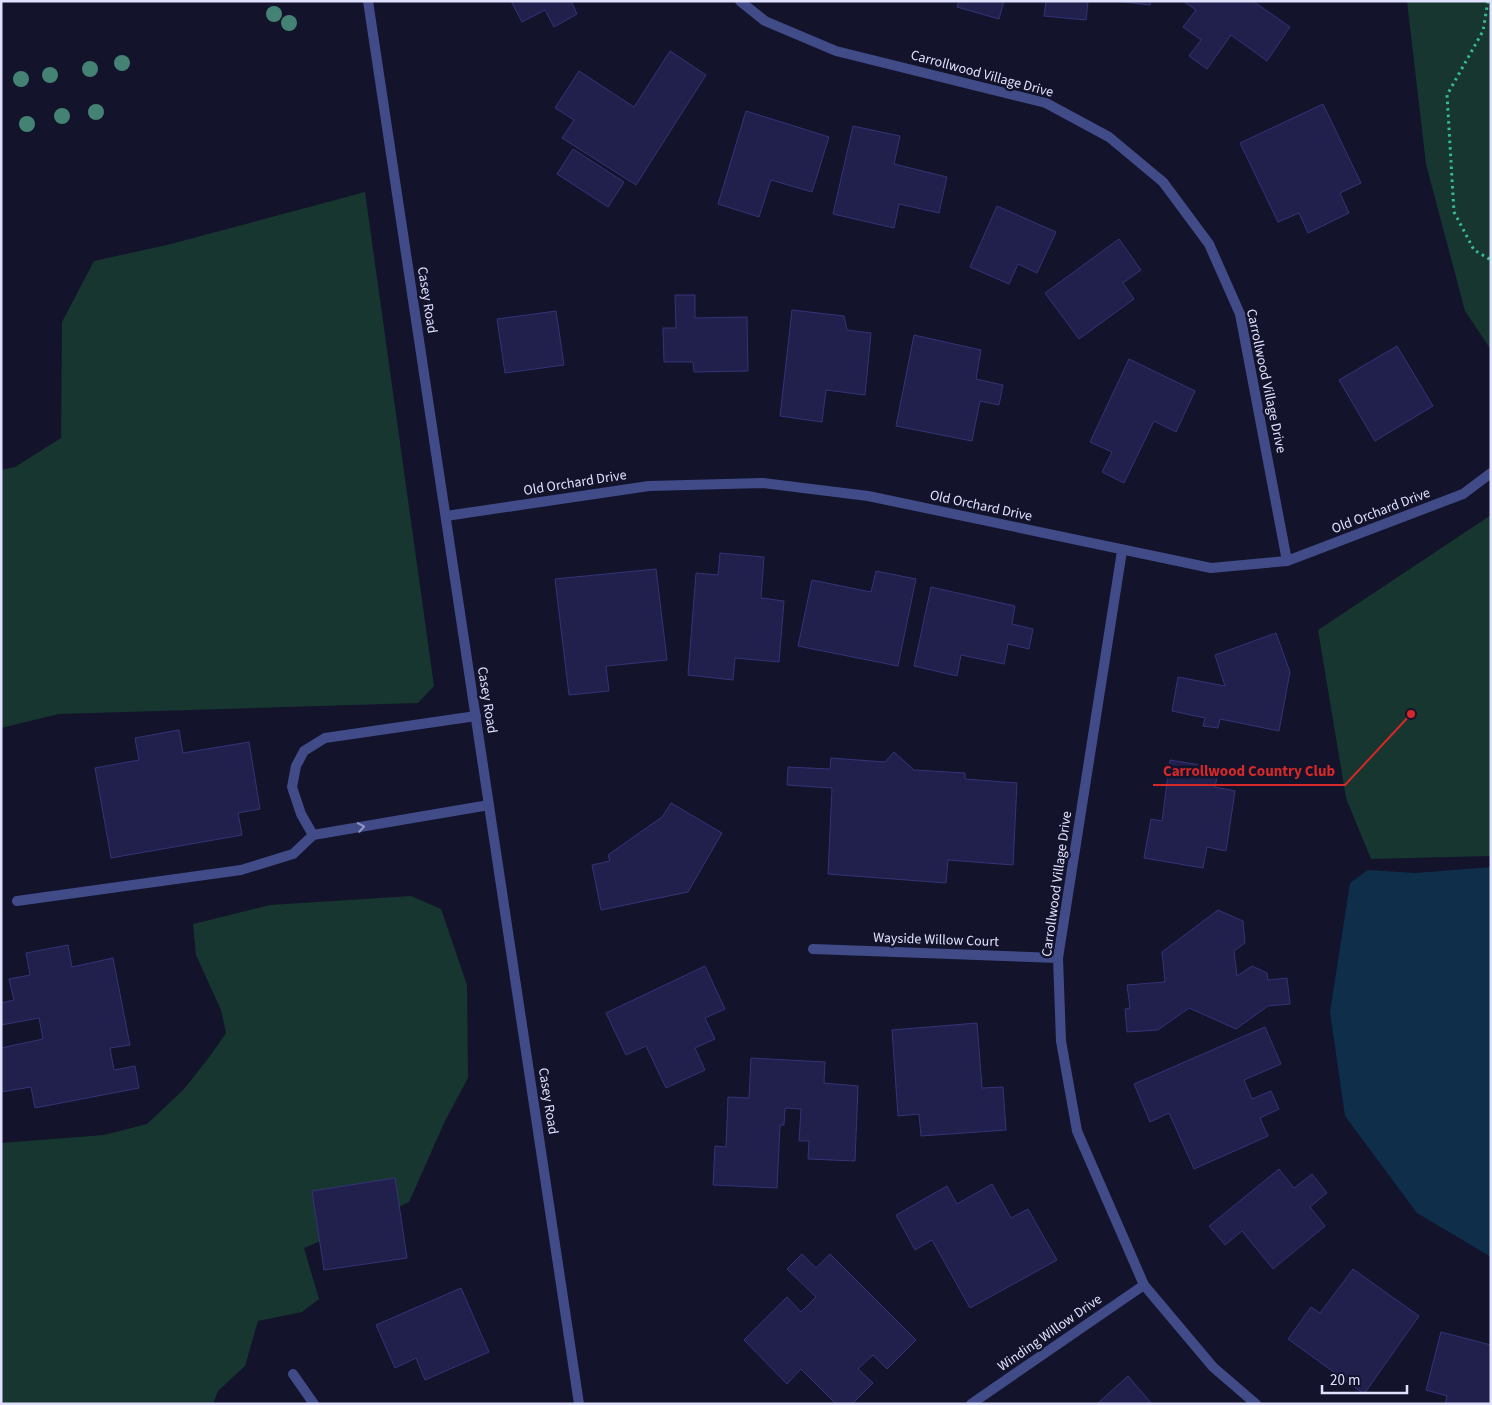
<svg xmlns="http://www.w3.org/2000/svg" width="1492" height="1405" font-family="'Source Sans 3',sans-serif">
<rect width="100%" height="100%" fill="#13132c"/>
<path fill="#16362f" d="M1407,1H1491V350L1465,311L1426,164Z
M365,192L434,686L418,703L59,714L1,728V470L15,467L61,438L62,322L94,261L171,244Z
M1491,515V856L1371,859L1346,798L1318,630Z
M411,896L441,909L467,985L468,1078L445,1121L409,1202L365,1223L304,1248L319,1299L302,1312L258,1321L245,1366L218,1391L213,1404H1V1143L104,1135L147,1124L184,1089L210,1056L226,1033L221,1010L196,955L193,924L270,905Z"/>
<path fill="#0e2e4a" d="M1491,867V1257L1417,1213L1345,1116L1330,1012L1350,883L1368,870L1415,873Z"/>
<path fill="#21204c" stroke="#343377" d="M511,1H571L577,14L554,27L545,10L522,22Z
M959,1H1004L999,19L957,7Z
M1046,1H1088L1086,20L1044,16Z
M1115,1H1151L1150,5Z
M1183,1H1253L1290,27L1267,61L1231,35L1207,69L1189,56L1201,40L1183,27L1196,10Z
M670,51L706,75L636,185L562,138L574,120L555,108L579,71L634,107Z
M1323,104L1361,183L1340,193L1349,213L1308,233L1299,213L1278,222L1240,143Z
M746,111L829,137L812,192L771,180L759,217L718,204Z
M853,126L900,136L894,164L947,177L939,213L899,204L894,228L833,214Z
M573,149L624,182L608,207L557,174Z
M997,206L1056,232L1037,273L1018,264L1009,284L970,267Z
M1119,239L1141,270L1123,283L1134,299L1079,339L1045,293Z
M675,295H695V318L747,317L748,371L694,372L693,362H664L663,328H676Z
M792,310L844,316L847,330L871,333L865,395L826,390L822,422L780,416Z
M556,311L564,365L505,373L497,319Z
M914,335L981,350L976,379L1003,385L999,405L980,401L972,441L896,426Z
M1397,346L1433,406L1375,441L1339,380Z
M1129,359L1195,391L1176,432L1154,421L1124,483L1102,472L1112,452L1090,442Z
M720,553L764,557L761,598L784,601L779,662L735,658L733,680L688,675L696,573L718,575Z
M656,569L667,660L606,666L609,691L569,695L555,579Z
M876,571L916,579L898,666L798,646L812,580L871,592Z
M931,587L1015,606L1012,624L1033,629L1029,649L1008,644L1004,664L961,655L957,676L914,666Z
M1276,633L1290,672L1279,731L1220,719L1218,728L1203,726L1205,718L1172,711L1178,677L1225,686L1215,655Z
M179,730L183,753L249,742L260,809L238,813L242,835L111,858L95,768L139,760L135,738Z
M894,752L914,770L965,773V779L1017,783L1013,865L948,860L946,883L828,874L832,788L787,785L788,767L830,769L831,758L885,762Z
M1170,760L1219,768L1215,787L1235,791L1226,851L1207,847L1203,868L1144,858L1151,819L1162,821Z
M671,803L722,833L688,892L601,910L592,865L610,861L608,855L662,817Z
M1218,910L1243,921L1245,943L1234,951L1237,976L1252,966L1267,973L1268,980L1287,978L1290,1004L1268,1006L1236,1029L1189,1008L1158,1030L1127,1032L1125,1009L1130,1008L1127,985L1165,982L1162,952Z
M68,945L72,967L113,958L130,1045L110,1048L114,1070L135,1066L139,1088L35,1108L31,1087L1,1092V1048L43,1039L39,1018L1,1025V1003L14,1000L9,979L30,975L26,953Z
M705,966L725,1009L705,1018L715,1039L695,1048L705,1070L666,1088L646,1046L626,1055L606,1013Z
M977,1023L982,1088L1003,1087L1006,1130L921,1136L919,1114L898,1116L892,1030Z
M1265,1027L1281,1064L1244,1080L1252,1099L1271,1091L1279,1109L1260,1118L1268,1136L1194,1169L1169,1113L1150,1122L1134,1084Z
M751,1058L825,1062L824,1083L858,1086L855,1161L808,1159L809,1141H799L801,1109L785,1108L784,1125H780L777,1188L713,1185L715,1146L726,1147L728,1097L749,1098Z
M1279,1169L1294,1188L1312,1174L1327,1193L1310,1207L1325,1226L1273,1269L1242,1231L1225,1245L1209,1226Z
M395,1178L407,1258L324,1270L312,1191Z
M992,1184L1011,1218L1028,1209L1057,1260L970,1308L932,1240L915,1250L896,1215L947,1186L957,1204Z
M802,1254L816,1268L830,1254L916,1340L887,1369L873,1355L858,1369L873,1383L852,1404H836L801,1369L787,1384L744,1340L787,1297L801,1312L816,1297L787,1269Z
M1353,1269L1419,1316L1364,1394L1288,1339L1311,1307L1320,1313Z
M461,1288L489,1352L425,1380L416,1358L395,1368L376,1325Z
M1441,1332L1491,1345V1404H1445L1447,1396L1426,1390Z
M1128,1376L1152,1404H1097Z"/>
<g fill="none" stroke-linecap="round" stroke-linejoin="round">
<path stroke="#37ba9b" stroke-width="3" stroke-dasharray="2.5 4" stroke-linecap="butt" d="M1488,1L1483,31L1447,95L1454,212L1474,250L1491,260"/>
<path stroke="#404b88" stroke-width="10" d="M313,835L489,805
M17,901L241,870L293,854L313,835L301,814L292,787L296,766L304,751L325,738L476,716"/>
<path stroke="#404b88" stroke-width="10" d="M740,1L765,21L836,51L1046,103L1109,137L1163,182L1209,244L1240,314L1287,561
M446,516L649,486L763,483L868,496L1211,568L1287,561L1463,494L1491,473
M1122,551L1058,958L1061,1041L1077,1131L1144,1285L1213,1367L1256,1404
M813,949L1058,958
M293,1374L314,1404
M971,1404L1144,1285"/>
<path stroke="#404b88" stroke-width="10" d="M368,1L579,1404"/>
</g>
<g fill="#448273">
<circle cx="274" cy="14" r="8"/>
<circle cx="289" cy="23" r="8"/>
<circle cx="122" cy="63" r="8"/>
<circle cx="90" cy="69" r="8"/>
<circle cx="50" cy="75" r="8"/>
<circle cx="21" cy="79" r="8"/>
<circle cx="96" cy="112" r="8"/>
<circle cx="62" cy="116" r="8"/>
<circle cx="27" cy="124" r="8"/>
</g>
<defs><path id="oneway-chevron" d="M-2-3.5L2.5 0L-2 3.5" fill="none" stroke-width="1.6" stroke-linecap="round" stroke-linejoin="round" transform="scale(1.25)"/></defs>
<use stroke="#9096c3" href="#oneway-chevron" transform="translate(361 827) rotate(-10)"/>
<g text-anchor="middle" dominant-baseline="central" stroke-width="5" stroke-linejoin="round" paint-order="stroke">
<g font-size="14" fill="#dfe1fe" stroke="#13132c">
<text transform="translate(982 74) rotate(15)">Carrollwood Village Drive</text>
<text transform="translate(427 300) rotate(81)">Casey Road</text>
<text transform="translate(1266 381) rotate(78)">Carrollwood Village Drive</text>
<text transform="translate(575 483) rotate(-9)">Old Orchard Drive</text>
<text transform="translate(981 506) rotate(12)">Old Orchard Drive</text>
<text transform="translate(1381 511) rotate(-21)">Old Orchard Drive</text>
<text transform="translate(487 700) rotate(81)">Casey Road</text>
<text transform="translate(1057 884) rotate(-82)">Carrollwood Village Drive</text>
<text transform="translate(936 940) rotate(2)">Wayside Willow Court</text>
<text transform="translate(548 1101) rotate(81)">Casey Road</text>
<text transform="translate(1050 1333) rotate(-35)">Winding Willow Drive</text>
</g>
</g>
<path fill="none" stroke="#d62828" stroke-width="2" d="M1411 714L1345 785H1153"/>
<circle fill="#d62828" stroke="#13132c" stroke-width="2" cx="1411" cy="714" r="5"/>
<g font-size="15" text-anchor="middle" font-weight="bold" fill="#d62828" stroke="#13132c" stroke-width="5" stroke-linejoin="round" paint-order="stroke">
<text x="1249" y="776">Carrollwood Country Club</text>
</g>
<rect width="1492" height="1405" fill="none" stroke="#dfe1fe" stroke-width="5"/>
<path d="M1322 1385v8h85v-8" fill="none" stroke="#dfe1fe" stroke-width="2.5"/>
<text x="1330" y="1385" font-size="15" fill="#dfe1fe" stroke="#13132c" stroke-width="4" paint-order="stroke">20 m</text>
</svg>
